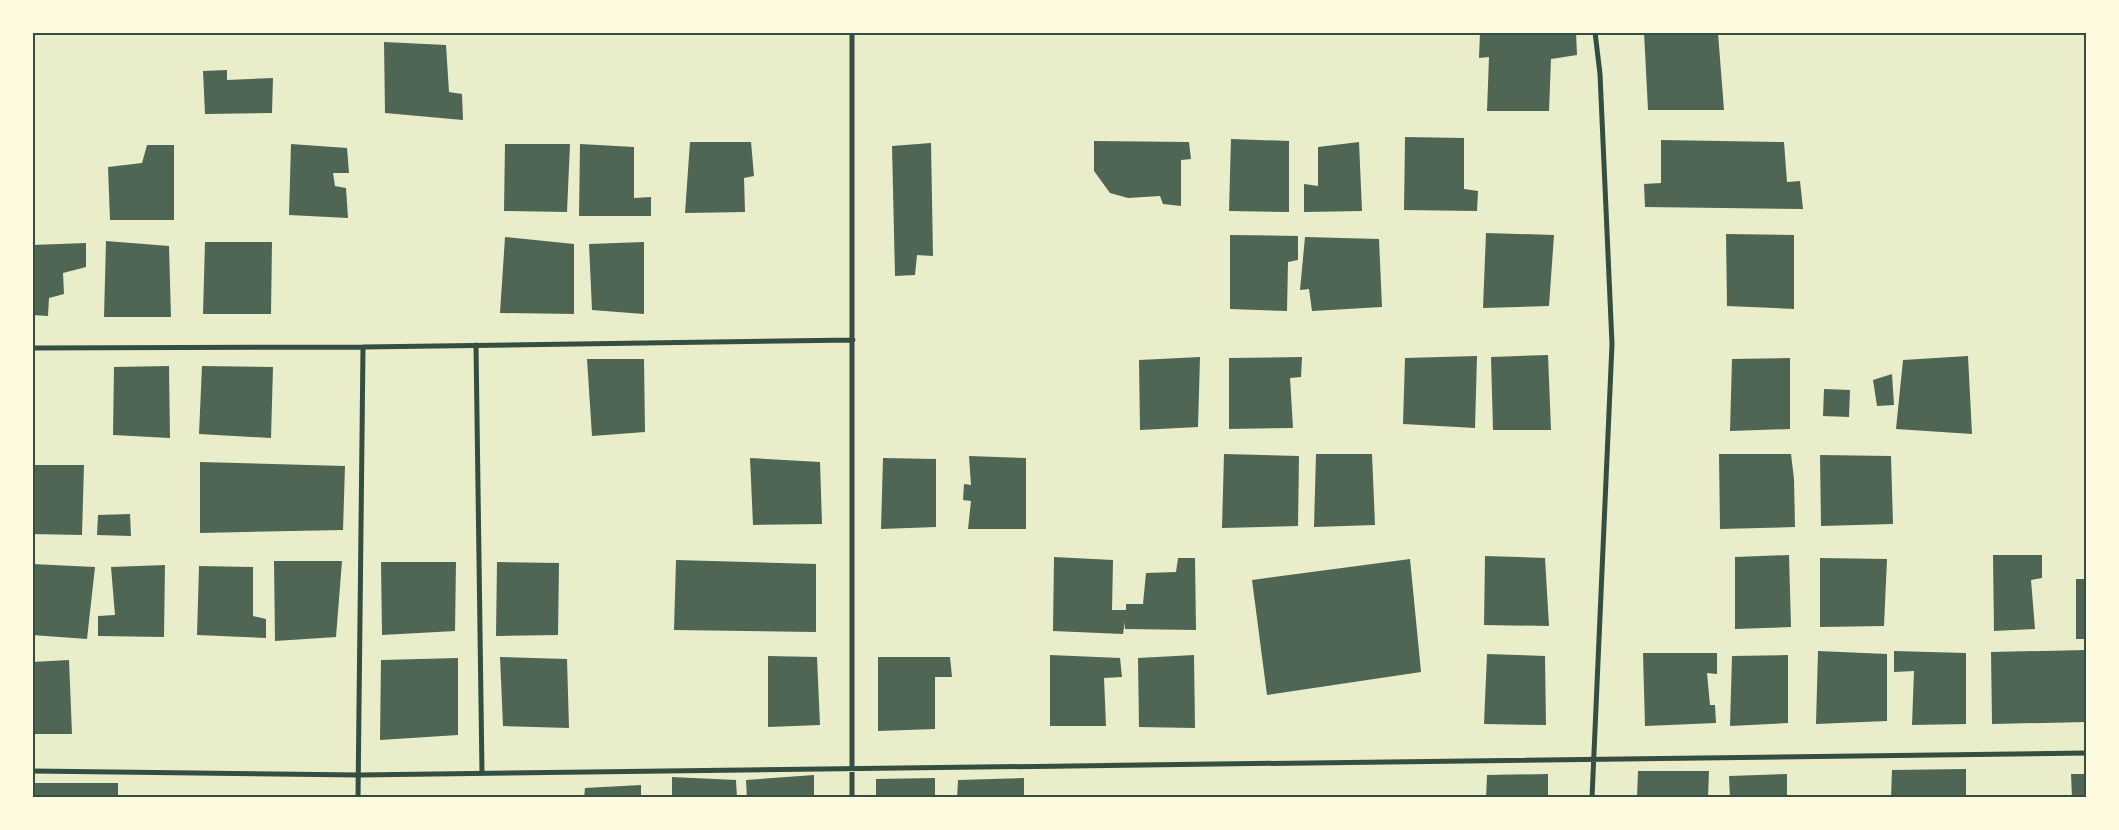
<svg xmlns="http://www.w3.org/2000/svg" width="2119" height="830" font-family="'DejaVu Sans',sans-serif">
<rect width="100%" height="100%" fill="#e9edc9"/>
<path fill="#4f6655" d="M1480,32H1576L1577,55L1551,59L1549,111H1487L1489,57L1479,58Z
M1644,32L1718,33L1724,110H1648Z
M384,42L446,45L449,92L462,94L463,120L385,113Z
M227,70V80L273,78L272,113L205,114L203,71Z
M1405,137L1464,138V189L1478,191L1477,211L1404,210Z
M1231,139L1289,141V212L1229,211Z
M1661,140L1784,142L1787,182L1800,181L1803,209L1645,207L1644,184L1661,183Z
M1094,141L1189,142L1191,159L1181,160V206L1163,204L1160,196L1128,198L1110,193L1094,171Z
M690,142H751L754,176L744,178L745,212L685,213Z
M1359,142L1362,211L1304,212V184L1318,186V147Z
M931,143L933,256L917,255L915,275L895,276L892,146Z
M291,144L347,148L349,173H333L335,186L346,188L348,218L289,215Z
M505,144H570L567,212L504,211Z
M580,144L634,147V198L651,197V216H579Z
M147,145H174V220H110L108,167L142,163Z
M1486,233L1554,235L1549,306L1483,308Z
M1726,234L1794,235V309L1727,306Z
M1230,235L1298,236V260L1288,262L1287,311L1230,309Z
M505,237L574,244V314L500,313Z
M1305,237L1379,239L1382,307L1312,311L1309,289L1300,290Z
M106,241L169,246L171,317H104Z
M205,242H272L271,314H203Z
M644,242V314L592,310L589,244Z
M86,243V267L63,273L64,294L49,298L48,316L32,315V245Z
M1548,355L1551,430H1493L1491,357Z
M1477,356L1475,428L1403,424L1405,358Z
M1968,356L1972,434L1896,429L1903,360Z
M1200,357L1198,427L1140,430L1139,360Z
M1302,357L1301,377L1290,378L1293,428L1229,429V358Z
M1790,358V429L1730,431L1732,359Z
M587,359H644L645,432L592,436Z
M169,366L170,438L113,435L114,367Z
M202,366L273,367L271,438L199,434Z
M1892,374L1894,405L1877,406L1873,380Z
M1824,389L1850,390L1849,417L1823,416Z
M1224,454L1299,456L1298,526L1222,528Z
M1316,454H1372L1375,525L1314,527Z
M1719,454H1791L1794,479L1795,527L1720,529Z
M1820,455L1891,456L1893,524L1821,526Z
M969,456L1026,458V529H968L971,501L963,500L964,484L971,485Z
M750,458L820,462L822,524L753,525Z
M883,458L936,459V527L881,529Z
M200,462L345,466L343,530L200,533Z
M32,465H84L82,535L32,534Z
M130,514L131,536L97,535L98,515Z
M1789,555L1791,627L1735,629V557Z
M1993,555H2042V578L2031,580L2035,629L1994,631Z
M1485,556L1545,558L1549,626L1484,625Z
M1054,557L1113,560L1112,610H1126V604H1143L1146,573L1176,572L1178,558H1195L1196,630L1125,629V622L1123,634L1053,631Z
M1820,558L1887,559L1884,626L1820,627Z
M1410,559L1421,672L1267,695L1252,580Z
M676,560L816,564V632L674,630Z
M274,561H342L336,637L275,641Z
M381,562H456L455,631L382,635Z
M497,562L559,563L558,635L496,636Z
M32,564L95,567L87,639L32,635Z
M165,565L164,637L98,636V616L115,615L111,567Z
M199,566L253,567V616L266,619V638L197,635Z
M2076,579H2086V639H2076Z
M2086,650V722L1992,724L1991,652Z
M1818,651L1887,654V721L1816,724Z
M1894,651L1966,653V724L1912,725L1914,671L1894,672Z
M1643,653H1717V674L1707,673L1710,705H1715L1716,723L1645,726Z
M1487,654L1545,656L1546,725L1484,724Z
M1050,655L1120,658L1122,677L1104,678L1106,726H1050Z
M1194,655L1195,728L1139,727L1138,658Z
M1788,655V723L1730,726L1732,656Z
M768,656L817,657L820,725L768,727Z
M500,657L567,659L569,728L503,726Z
M878,657H950L952,677H935V729L878,731Z
M458,658V735L380,740L381,660Z
M69,660L72,734H32V662Z
M1966,769V798H1891L1892,770Z
M1638,771H1709L1708,798H1637Z
M1548,774V798H1486L1487,775Z
M1787,774V798H1730L1729,776Z
M2071,774H2086V798H2072Z
M814,775V798H747L746,780Z
M672,777L736,780L737,798H672Z
M935,778V798H876V779Z
M1024,778V798H957L958,780Z
M32,783H118V798H32Z
M641,785V798H584L585,788Z"/>
<g fill="none" stroke-linecap="round" stroke-linejoin="round">
<path stroke="#344e41" stroke-width="5" d="M852,32V798
M476,345L482,773
M363,347L853,340
M32,348L363,347L358,798
M32,771L359,775L2086,753
M1592,798L1612,344L1600,74L1595,32"/>
</g>
<rect width="2119" height="830" fill="none" stroke="#fefae0" stroke-width="68"/>
<rect x="34" y="34" width="2051" height="762" fill="none" stroke="#344e41" stroke-width="2"/>
</svg>
